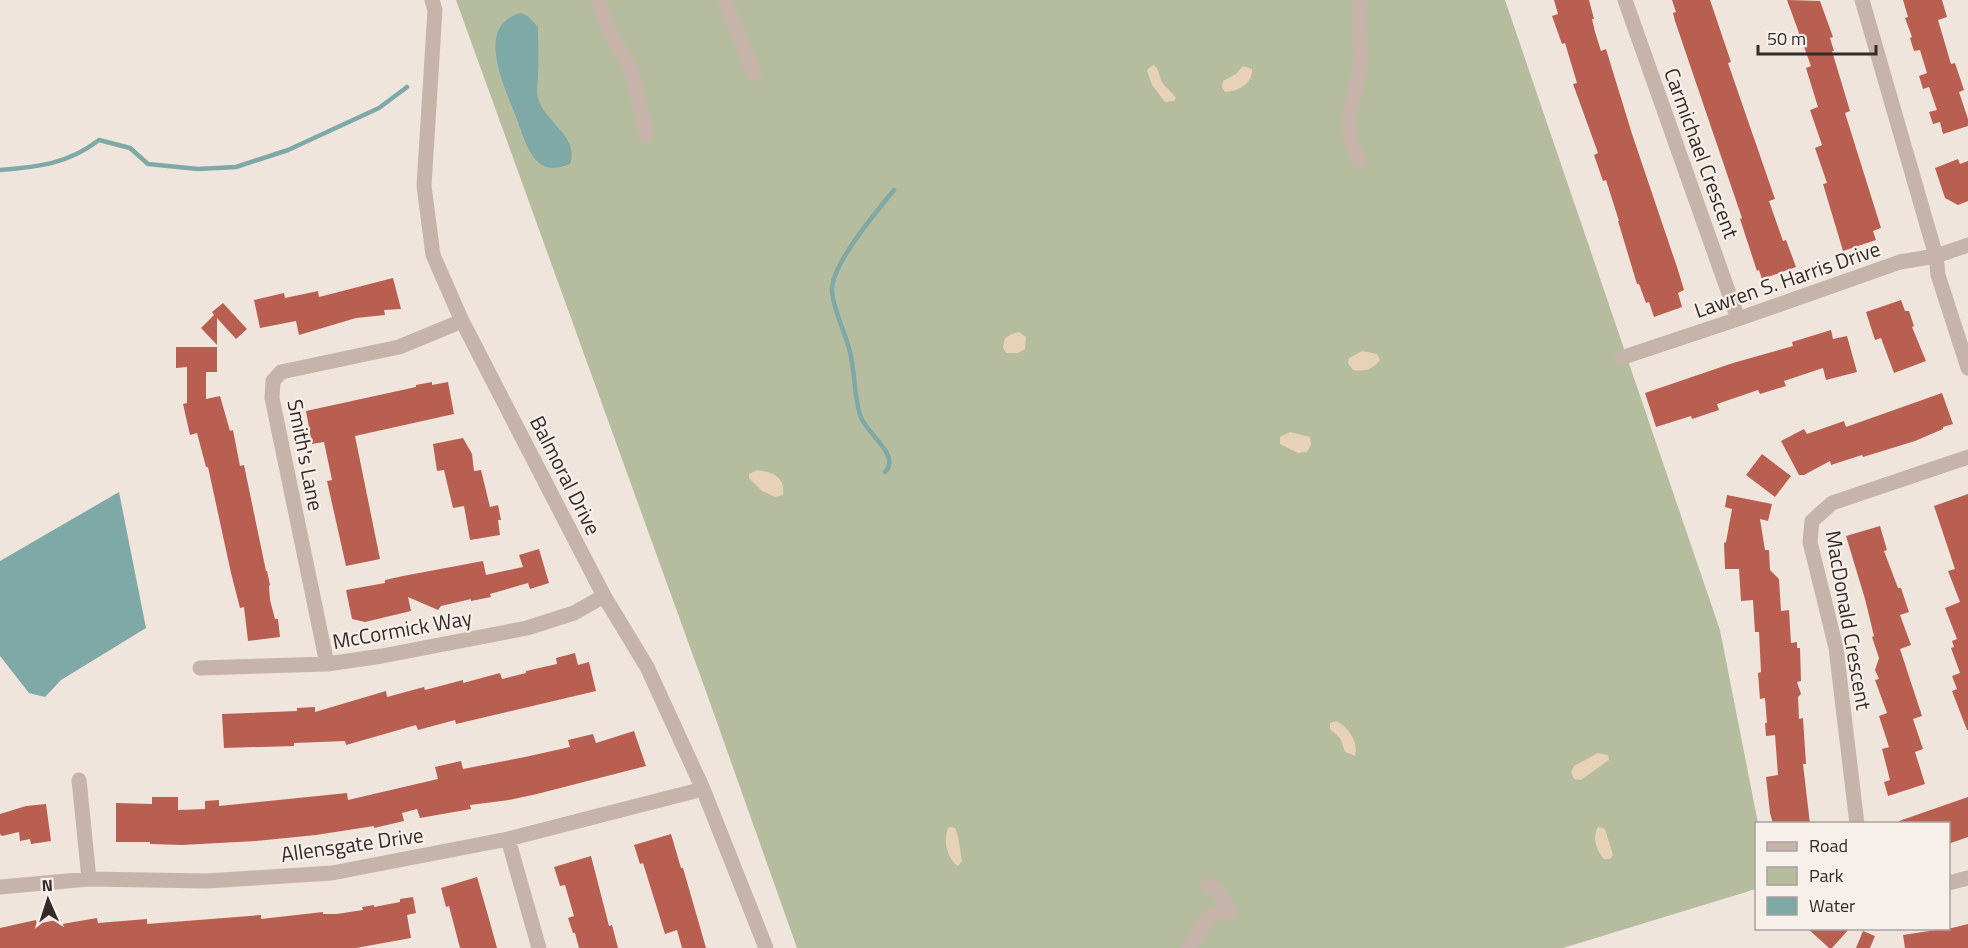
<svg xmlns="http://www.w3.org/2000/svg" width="1968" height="948" font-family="'Titillium Web',sans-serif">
<rect width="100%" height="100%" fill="#efe5dd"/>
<path fill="#b6bd9e" d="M456,0H1505L1720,630L1758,823L1756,889L1563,948H797L708,697Z"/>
<path fill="#e7d1b7" d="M1153,65C1160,69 1158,75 1162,82C1166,88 1172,92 1176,98L1174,101L1165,102L1152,85L1147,70Z
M1243,66L1252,69C1253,83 1238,92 1225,92L1222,87L1223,81L1236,74Z
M1019,332L1026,337L1025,349L1018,353H1006L1003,348L1005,338L1012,334Z
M1362,351L1377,354L1380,360C1374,369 1364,372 1353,370L1348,363L1349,358Z
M1290,432L1310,437L1311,445L1307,452L1298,453L1280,444V437Z
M757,470C772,472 786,477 783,495L775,497L762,491L749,478V474Z
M1336,721C1349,728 1359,742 1355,756L1345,752L1340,738L1330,729V723Z
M1598,753L1608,755L1609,760L1581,780L1574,779L1571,772L1574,766Z
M949,827L955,828C959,836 960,851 962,861L958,866C947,859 942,838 949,827Z
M1598,827L1605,829L1613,855L1610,859H1604C1596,851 1592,836 1598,827Z"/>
<path fill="#7fa9a6" d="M521,13L528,16L538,27C538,43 539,59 538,75C538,82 536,91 538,98C544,122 580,136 570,164C562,167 553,170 544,166C528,159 521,129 515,114C504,86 474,25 521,13Z
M119,492L146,628L61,680L45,697L29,693L0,656V561Z"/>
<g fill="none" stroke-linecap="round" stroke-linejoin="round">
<path stroke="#7fa9a6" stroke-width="4.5" d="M0,170C38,167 68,164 99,140L130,148L148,164L198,169L236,167L288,150L379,108L407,87
M885,472C902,455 865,433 860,415C854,395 855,372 850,352C846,334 832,307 832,290C832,263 877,211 894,190"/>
</g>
<path fill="#b95f51" d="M1554,0H1589L1594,19H1592L1595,32L1601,51L1606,49L1632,134L1678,270L1684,290L1678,293L1682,307L1654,317L1649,302L1646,303L1639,284H1637L1618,221H1619L1606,180L1603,181L1594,155L1598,153L1573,84L1577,83L1565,43L1562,44L1552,16L1558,14Z
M1672,0H1710L1731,62L1728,63L1775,199L1769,201L1783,241L1786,240L1796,267L1762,279L1759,270L1757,271L1740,219L1742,218L1675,21L1673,13L1676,12Z
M1787,0L1820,1L1833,37L1830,38L1834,51H1832L1850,111L1845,113L1881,228L1873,231L1876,240L1843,251L1823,184L1827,183L1815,148L1822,145L1810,110L1818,107L1806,68L1811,66Z
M1903,0H1942L1947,17L1938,20L1951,64L1955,63L1964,90L1959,92L1968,119V126L1943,134L1940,122L1933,124L1929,112L1937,110L1929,87L1923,89L1919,76L1927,73L1920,50L1914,51L1910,38L1912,37L1905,18L1908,17Z
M1958,159L1960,164L1968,161V201L1958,205L1945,198L1935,168Z
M393,278L401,309L384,310L385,315L356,318L299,335L296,321L260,328L254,300L284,293L285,298L318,291L319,297Z
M1901,300L1905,311H1909L1914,326L1912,327L1926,361L1894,373L1881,338L1875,340L1866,312Z
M223,303L247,329L236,339L217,318V345L201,328L214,315L212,312Z
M1831,330L1833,339L1847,336L1857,372L1826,380L1823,368L1784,381L1786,386L1760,394L1758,390L1717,404L1719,410L1692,419L1691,416L1656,427L1645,393L1733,363L1793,346L1792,342Z
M176,347H217V372H206V399L220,396L230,431L233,430L240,466L244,465L266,571H267L270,585L269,586L270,600L275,619H278L280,637L248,641L244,607L240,608L231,573L208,467H206L197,433L190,435L183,404L187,403V367L176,368Z
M432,382V385L448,382L454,414L355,436L380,559L346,566L327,481L332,480L324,442L312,444L306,411L416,387V385Z
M1942,393L1953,424L1943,427V429L1915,441L1863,457L1862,455L1831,465L1830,461L1804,475H1799L1781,441L1804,429L1807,434L1844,421L1846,427Z
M463,438L472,454L474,471L481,470L490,507L498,505L501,520H498L500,535L470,540L464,506L453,508L444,470L437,471L433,444Z
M1762,454L1791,476L1775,497L1746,475Z
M1968,494V730H1967L1952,691L1957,689L1952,676L1960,673L1951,648L1954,647L1952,641L1957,639L1945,608L1960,602L1948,571L1955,569L1934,506Z
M1727,495L1772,504L1768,521L1760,519L1765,550H1769L1770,570L1779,579L1781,611L1789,610L1791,643L1797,642V648H1800L1801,681L1797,682L1801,694L1798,697L1799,719L1803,718L1806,764H1803L1810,824H1773L1770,813L1766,777L1778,775L1775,735L1766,736L1765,723H1767L1765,698L1760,699L1758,673L1761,672L1759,632H1755L1753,600L1741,601L1739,569H1725L1724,543L1726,542L1732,509L1725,507Z
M1880,526L1887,550L1884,551L1898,588H1901L1909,612L1900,615L1911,645L1900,649L1922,716L1913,719L1923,749L1915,752L1925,784L1888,796L1884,782L1890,780L1882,749L1889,747L1879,716L1887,713L1875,680L1879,679L1875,670L1879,658L1872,637L1874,636L1865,599L1846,536Z
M539,549L549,583L530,589L528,583L490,594L491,597L471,601V599L441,606L438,610L408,597L411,611L365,622L352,619L346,590L385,583V580L403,576L483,561L486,575L523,567L519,555Z
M575,653L578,665L589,662L596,691L456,724L455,720L418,730L416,725L346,745L345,741L294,743V746L224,748L222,714L297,711V708L315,707V712L386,691L387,697L424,687L425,690L463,680V683L500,673L502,679L526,673V671L557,664L556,658Z
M634,731L646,766L537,794L509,800L470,805L471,809L420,818L417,809L402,813L404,821L374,828V826L316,835L256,841L182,845L150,844V842H116V803L152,804V797H178V810L205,809V801L219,800V806L347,793L348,800L438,779L435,767L461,761L463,769L525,757L570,747L568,740L593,734L596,743Z
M1968,797V837L1948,844V824H1899V821Z
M46,804L51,841L31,844L30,839L20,841L19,832L2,836L0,834V814L26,806Z
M671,834L681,868H683L706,948H682L677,930L665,934L643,863L640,864L634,845Z
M591,856L609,926L612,925L618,948H579L575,933H573L568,918L574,916L565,885L560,886L554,867Z
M477,877L489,919L497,948H460L449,906L446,907L441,888Z
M413,897L416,913L407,915L411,938L356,948H0V928L36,920L37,924L61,919L62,924L97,918L98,923L147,919V924L261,915V919L323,912V914H337L363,910L362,907L374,905V907L400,902V899Z
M1968,924V948H1905L1903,935L1936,930V928H1952Z
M1807,928H1850L1832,948H1829Z
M1863,931L1875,936L1870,948H1856Z"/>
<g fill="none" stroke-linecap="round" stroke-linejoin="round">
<path stroke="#c6b4aa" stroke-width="15" d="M432,0L435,10L424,186L433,255L462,321L604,596L647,667L703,789L766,948
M598,0L611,35L625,57L633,76L646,135
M725,0L754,74
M1625,0L1738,319
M1862,0L1936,256L1938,275L1968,368
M1359,161C1338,119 1356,107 1360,66C1362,44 1357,22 1360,0
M1621,358L1738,319L1900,262L1936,256L1968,245
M327,664L272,398L273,381L281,372L399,347L462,321
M200,668L327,664L382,656L527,628L574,613L604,596
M79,780L89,879
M1857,824L1836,648L1810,542L1812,521L1832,503L1968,457
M508,839L539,948
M1948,883L1968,878
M0,887L89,879L207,881L332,873L508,839L703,789
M1188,948C1207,929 1196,915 1230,911L1219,892L1208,885"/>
</g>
<g text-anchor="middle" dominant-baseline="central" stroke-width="4.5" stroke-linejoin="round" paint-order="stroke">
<g font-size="21" fill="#342b29" stroke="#f7efe9">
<text transform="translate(1702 153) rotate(70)">Carmichael Crescent</text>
<text transform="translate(1787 279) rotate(-19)">Lawren S. Harris Drive</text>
<text transform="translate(306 455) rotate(79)">Smith's Lane</text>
<text transform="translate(566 475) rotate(63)">Balmoral Drive</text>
<text transform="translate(1849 620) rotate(80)">MacDonald Crescent</text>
<text transform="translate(402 629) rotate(-10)">McCormick Way</text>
<text transform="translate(352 844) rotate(-8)">Allensgate Drive</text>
</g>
</g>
<rect x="1755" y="822" width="195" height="108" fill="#f7efe9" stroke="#a9a19c" stroke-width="1.5"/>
<rect x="1767" y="842" width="30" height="9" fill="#c6b4aa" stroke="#a9a19c" stroke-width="1.5"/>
<text x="1809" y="852" font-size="18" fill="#342b29">Road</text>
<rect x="1767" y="867" width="30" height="18" fill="#b6bd9e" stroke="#a9a19c" stroke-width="1.5"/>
<text x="1809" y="882" font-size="18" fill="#342b29">Park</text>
<rect x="1767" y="897" width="30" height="18" fill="#7fa9a6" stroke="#a9a19c" stroke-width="1.5"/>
<text x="1809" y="912" font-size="18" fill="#342b29">Water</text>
<g transform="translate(48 900) rotate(357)" stroke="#f7efe9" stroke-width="4.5" paint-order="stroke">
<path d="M0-4.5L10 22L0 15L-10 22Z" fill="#342b29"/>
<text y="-9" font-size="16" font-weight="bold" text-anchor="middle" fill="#342b29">N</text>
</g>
<path d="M1758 45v9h118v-9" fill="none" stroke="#342b29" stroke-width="3"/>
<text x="1767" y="45" font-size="18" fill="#342b29" stroke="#f7efe9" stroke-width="4.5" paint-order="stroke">50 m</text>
</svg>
